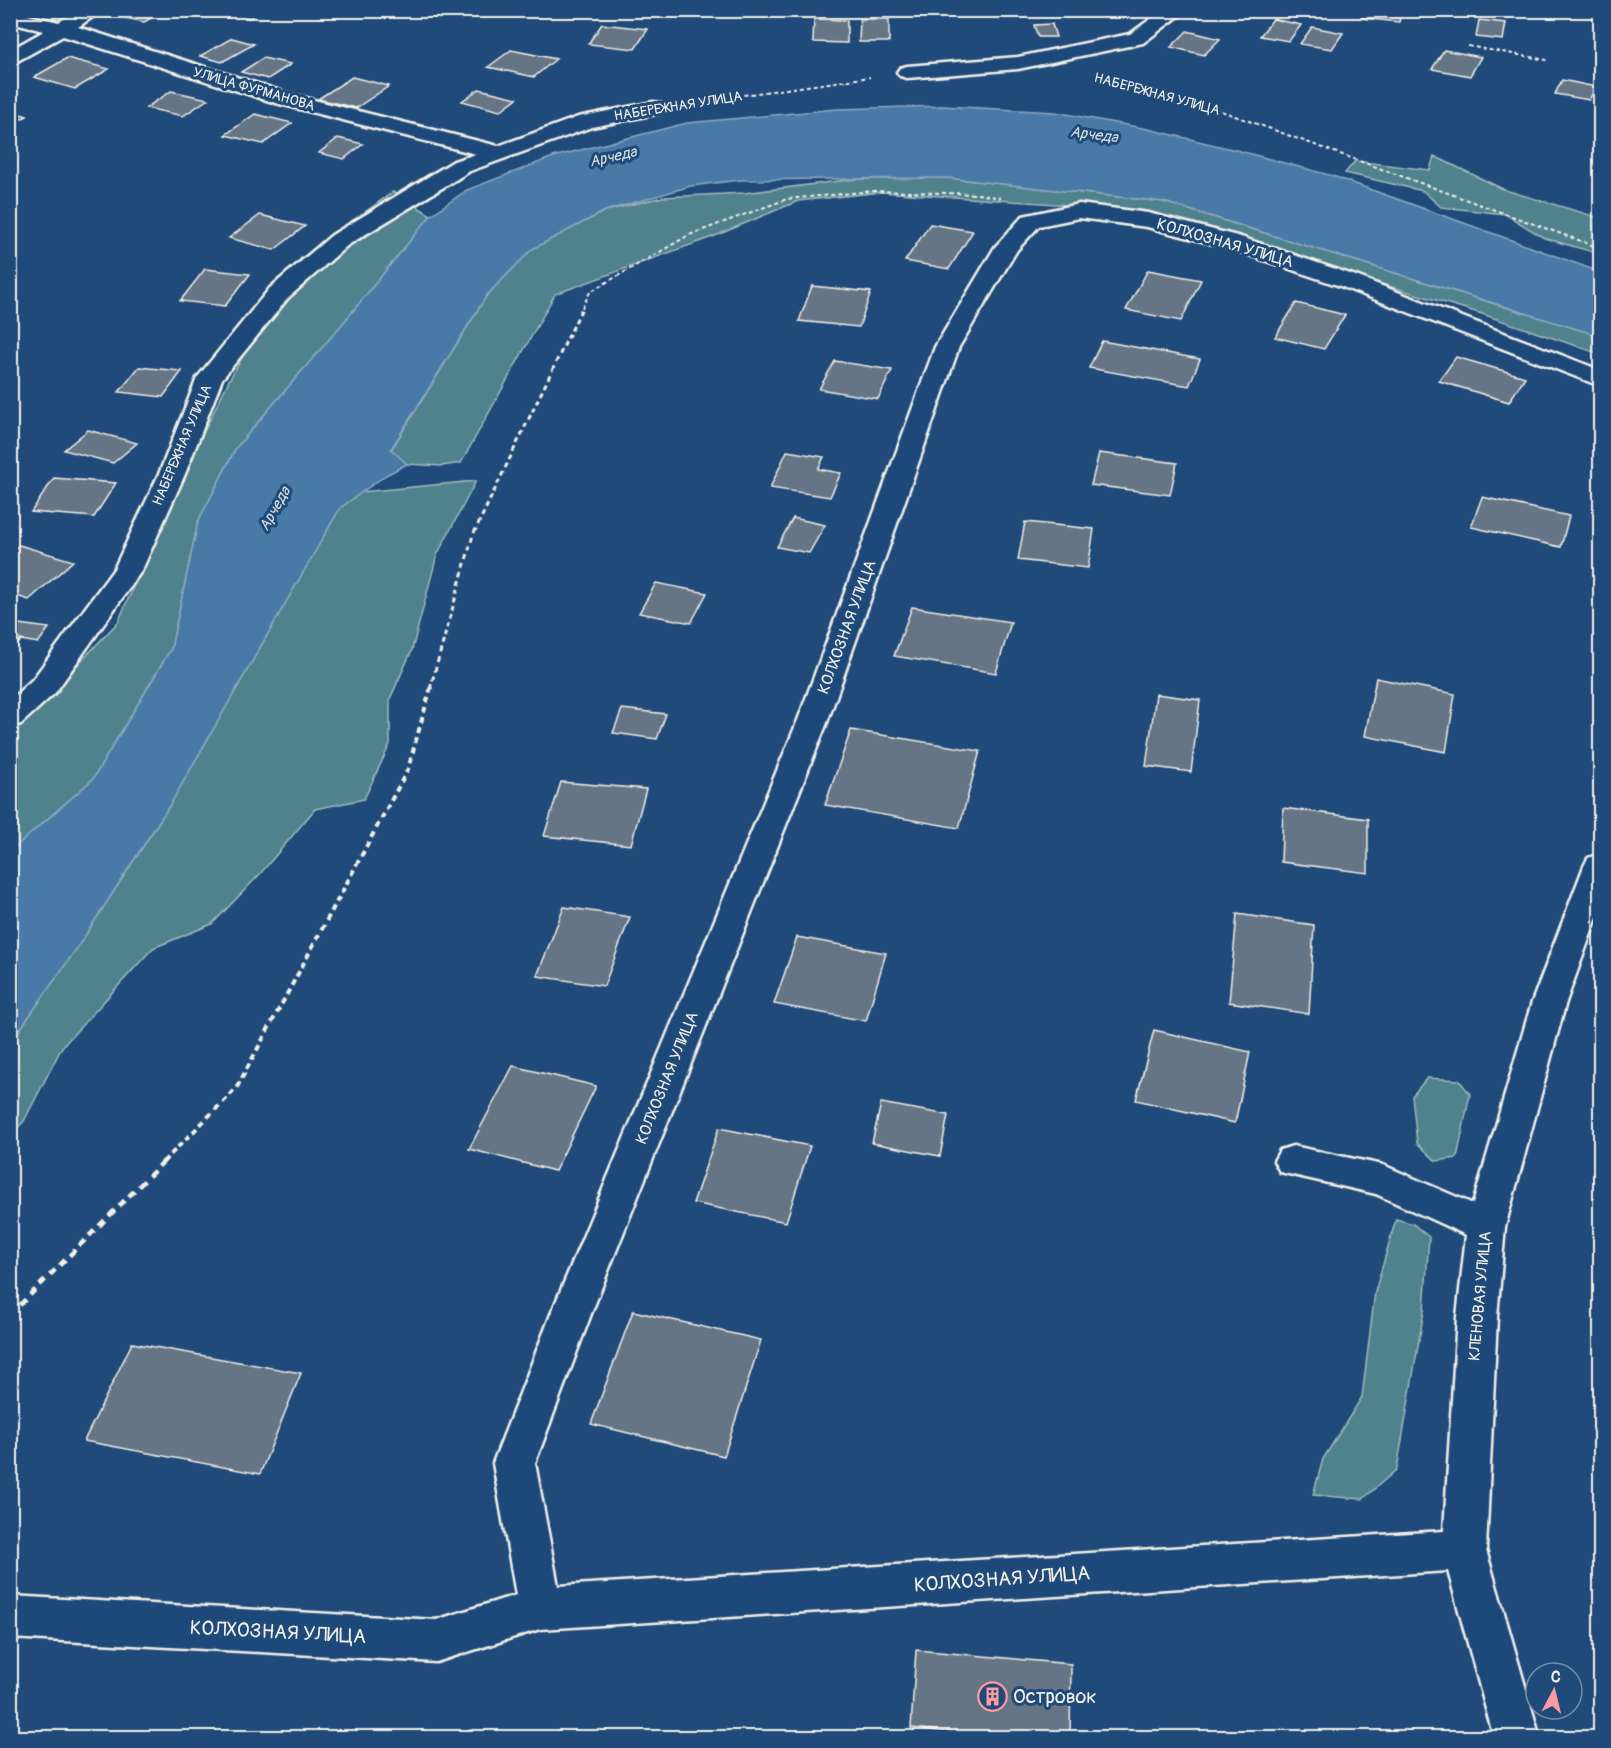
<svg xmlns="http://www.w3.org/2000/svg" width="1611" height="1748" font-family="Pangolin,sans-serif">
<rect width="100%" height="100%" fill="#1f4a7a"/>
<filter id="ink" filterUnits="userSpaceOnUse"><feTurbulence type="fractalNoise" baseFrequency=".0167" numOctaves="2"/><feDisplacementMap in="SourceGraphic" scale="12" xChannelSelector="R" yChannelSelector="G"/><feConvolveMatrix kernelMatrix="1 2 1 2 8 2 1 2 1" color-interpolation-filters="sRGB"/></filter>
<g filter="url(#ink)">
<path fill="#50828d" stroke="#a2baba" stroke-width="1.5" d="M1434,156L1505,190L1600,218V254L1544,238L1505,214L1441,207L1423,191L1345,173L1355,161L1430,170Z
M948,178L1164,202L1600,336V354L1479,313L1272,251L1216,229L1141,210L882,192L798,201L715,236L555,294L461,463L442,466L407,464L391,450L487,295L532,249L605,211L663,197L744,193L856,179Z
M393,192L431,215L344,322L236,448L198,522L171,649L93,779L11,851V735L118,622L176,490L229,380L300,259Z
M476,481L437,555L412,650L390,699V744L364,799L315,809L260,874L212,924L153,948L62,1047L24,1121L11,1135V1042L77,948L171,803L340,508L361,492Z
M1427,1078L1459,1080L1470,1094L1457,1158L1436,1161L1417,1143L1412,1096Z
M1396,1219L1413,1224L1429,1237L1424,1311L1397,1469L1363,1499L1313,1495L1323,1459L1362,1397L1375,1292Z"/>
<path fill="#4a79a7" stroke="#8ea9c1" stroke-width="1.5" d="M943,106L1055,112L1148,129L1240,151L1333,176L1600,272V336L1164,202L948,178L740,180L691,186L605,211L532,249L487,295L391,449L407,464L386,475L340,508L171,803L77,948L11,1042V851L93,779L171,649L198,522L236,448L344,322L431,215L467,190L553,157L687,123L837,109Z"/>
<path fill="#667485" stroke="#f4f1e8" stroke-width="1.5" d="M165,10H196L185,16Z
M216,10H262L250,18Z
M947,10H988L983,16Z
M1092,10H1141L1135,18Z
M1363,10H1402L1399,22L1361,18Z
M132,11L155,16L144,22L121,17Z
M814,19L847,20V43L813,42Z
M860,19H889V42H859Z
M1273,19L1301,25L1289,41L1260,36Z
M1479,20L1506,23L1503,40L1476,37Z
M602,24L648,29L635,49L588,44Z
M1052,24L1056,37H1038L1034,25Z
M1312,27L1343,33L1332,49L1300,44Z
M1187,31L1220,39L1204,55L1171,47Z
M232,38L254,44L222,62L200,56Z
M511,50L556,59L534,77L488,67Z
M1444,50L1481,57L1470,76L1432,69Z
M67,58L109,69L75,89L34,77Z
M263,58L291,64L268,79L241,72Z
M352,77L389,86L356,108L318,99Z
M1562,80L1596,87L1589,100L1555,94Z
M479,89L517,98L500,111L462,101Z
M171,91L208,99L183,116L146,108Z
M10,111L27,116L10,125Z
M255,114L292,123L263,144L225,135Z
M338,138L363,144L344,159L319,153Z
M260,215L305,226L274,250L229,238Z
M930,224L973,231L949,269L905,261Z
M205,269L250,274L225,306L180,301Z
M1148,270L1201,280L1181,321L1126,310Z
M812,286L871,292L859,327L799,321Z
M1296,303L1345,315L1324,349L1275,337Z
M1102,341L1200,359L1189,386L1089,368Z
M1456,357L1525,377L1509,402L1439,381Z
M835,361L892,370L878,399L819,389Z
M139,367L182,371L163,397L119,392Z
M88,430L137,443L113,463L64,450Z
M787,451L824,457L818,469L841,473L830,497L770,488Z
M1099,453L1177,463L1170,495L1091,485Z
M54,478L116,483L94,517L31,512Z
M1482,497L1569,516L1561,547L1471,527Z
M793,518L825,525L809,553L777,547Z
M1025,522L1094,529L1088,568L1018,560Z
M19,545L73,561L29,600L10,594V552Z
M656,583L707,593L691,623L639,613Z
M912,607L1011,622L996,673L894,656Z
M11,623L49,628L38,643L21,640L10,639Z
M10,639L21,640L11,654H10Z
M1376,678L1455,694L1446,752L1365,736Z
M1156,694L1200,700L1191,772L1146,766Z
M622,709L666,714L657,739L613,733Z
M851,730L980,751L959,828L825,805Z
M561,782L646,789L631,845L544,836Z
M1283,808L1368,819V873L1281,862Z
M564,907L630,917L604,986L537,976Z
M1237,914L1314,925L1309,1014L1229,1002Z
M797,937L886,953L866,1021L774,1004Z
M1154,1030L1250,1052L1235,1123L1136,1100Z
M513,1066L596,1086L555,1171L469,1149Z
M881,1103L948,1115L940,1156L872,1143Z
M719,1128L810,1146L786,1222L693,1203Z
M633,1311L761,1340L724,1456L591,1424Z
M132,1343L301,1373L260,1474L84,1441Z
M916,1650L1071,1664L1070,1738H1013L911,1728Z"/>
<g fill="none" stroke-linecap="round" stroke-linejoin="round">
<defs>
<path id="minor" d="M78,10H103L78,27L290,94L498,146L578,117L653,102L661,103L664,108L661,113L592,127L470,171L348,245L288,298L222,379L185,474L142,570L55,693L21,724L10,727V700L33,679L114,569L159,474L197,378L270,288L332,235L454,161L476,154L276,103L63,36L10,65V50L44,31L10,23V11L59,22Z
M1163,10H1187L1143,43L1018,69L907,78L900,76L897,72L900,68L907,66L1018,57L1130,34Z
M1079,204L1148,213L1241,237L1356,276L1600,370V386L1340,286L1225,247L1147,227L1079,218L1039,226L1017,250L959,347L828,720L591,1314L535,1463L558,1586L1444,1531L1457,1317L1466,1235L1376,1194L1280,1172L1274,1161L1280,1150L1293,1146L1383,1165L1473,1204L1532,1002L1584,866L1588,858L1600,854V909L1566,1002L1505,1227L1497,1317L1486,1550L1540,1738H1494L1448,1571L540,1629L436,1662L10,1638V1596L436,1620L516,1595L493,1463L551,1314L798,720L935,347L995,247L1023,216Z"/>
</defs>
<use href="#minor" stroke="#f4f1e8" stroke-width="5"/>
<path stroke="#f4f1e8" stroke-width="2" stroke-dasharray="4 3" stroke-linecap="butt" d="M1468,46L1547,60
M1114,80L1199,103L1600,248
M688,103L870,77
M582,308L590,292L689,235L787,199L874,191L978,194L1001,198"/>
<path stroke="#f4f1e8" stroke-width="3" stroke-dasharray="5 4" stroke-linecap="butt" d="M430,689L473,535L583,306"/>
<path stroke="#f4f1e8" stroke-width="4" stroke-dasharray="6 4.5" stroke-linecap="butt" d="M163,1162L236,1089L408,769L431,687"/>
<path stroke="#f4f1e8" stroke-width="4.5" stroke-dasharray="8 6" stroke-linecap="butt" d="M10,1315L165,1160"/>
<use href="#minor" fill="#1f4a7a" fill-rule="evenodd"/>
</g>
</g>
<defs>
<symbol id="building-ring" viewBox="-11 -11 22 22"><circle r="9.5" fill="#1f4a7a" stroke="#ff9aa2" stroke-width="1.5"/><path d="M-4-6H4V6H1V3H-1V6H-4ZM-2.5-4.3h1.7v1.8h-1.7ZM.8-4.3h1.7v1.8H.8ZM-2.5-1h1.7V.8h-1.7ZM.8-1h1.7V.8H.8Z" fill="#ff9aa2"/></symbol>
</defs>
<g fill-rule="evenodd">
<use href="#building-ring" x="976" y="1680" width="33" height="33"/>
</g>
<g text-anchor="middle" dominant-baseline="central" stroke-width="6" stroke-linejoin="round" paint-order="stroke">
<g font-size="14" fill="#f4f1e8" stroke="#1f4a7a">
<text transform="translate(254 89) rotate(16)">УЛИЦА ФУРМАНОВА</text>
<text transform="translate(1157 94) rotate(15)">НАБЕРЕЖНАЯ УЛИЦА</text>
<text transform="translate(678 106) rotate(-9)">НАБЕРЕЖНАЯ УЛИЦА</text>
<text transform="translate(182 445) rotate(-67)">НАБЕРЕЖНАЯ УЛИЦА</text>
</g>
<g font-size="15" font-style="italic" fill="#dadfde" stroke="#1f4a7a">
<text transform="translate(1094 135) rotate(7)">Арчеда</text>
<text transform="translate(613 157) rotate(-13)">Арчеда</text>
<text transform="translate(275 509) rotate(-61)">Арчеда</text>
</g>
<g font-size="16" fill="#f4f1e8" stroke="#1f4a7a">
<text transform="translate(1225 243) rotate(16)">КОЛХОЗНАЯ УЛИЦА</text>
<text transform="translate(847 627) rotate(-70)">КОЛХОЗНАЯ УЛИЦА</text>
<text transform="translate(667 1078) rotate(-68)">КОЛХОЗНАЯ УЛИЦА</text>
<text transform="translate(1480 1296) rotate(-85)">КЛЕНОВАЯ УЛИЦА</text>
</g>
<g font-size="20" fill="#f4f1e8" stroke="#1f4a7a">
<text transform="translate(1002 1579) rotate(-4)">КОЛХОЗНАЯ УЛИЦА</text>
<text transform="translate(278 1632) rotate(3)">КОЛХОЗНАЯ УЛИЦА</text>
</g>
<g font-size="20" fill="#f4f1e8" stroke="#1f4a7a" text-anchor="start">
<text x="1013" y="1696">Островок</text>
</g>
</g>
<rect width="1611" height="1748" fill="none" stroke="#1f4a7a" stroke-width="36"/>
<rect x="18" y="18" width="1575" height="1712" fill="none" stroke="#f4f1e8" stroke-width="2" filter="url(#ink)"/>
<g transform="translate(1554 1691) rotate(7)"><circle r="28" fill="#1f4a7a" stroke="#748da6" stroke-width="1.5"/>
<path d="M0-4.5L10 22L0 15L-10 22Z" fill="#ff9aa2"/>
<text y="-9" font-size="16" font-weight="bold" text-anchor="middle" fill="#f4f1e8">С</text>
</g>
</svg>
